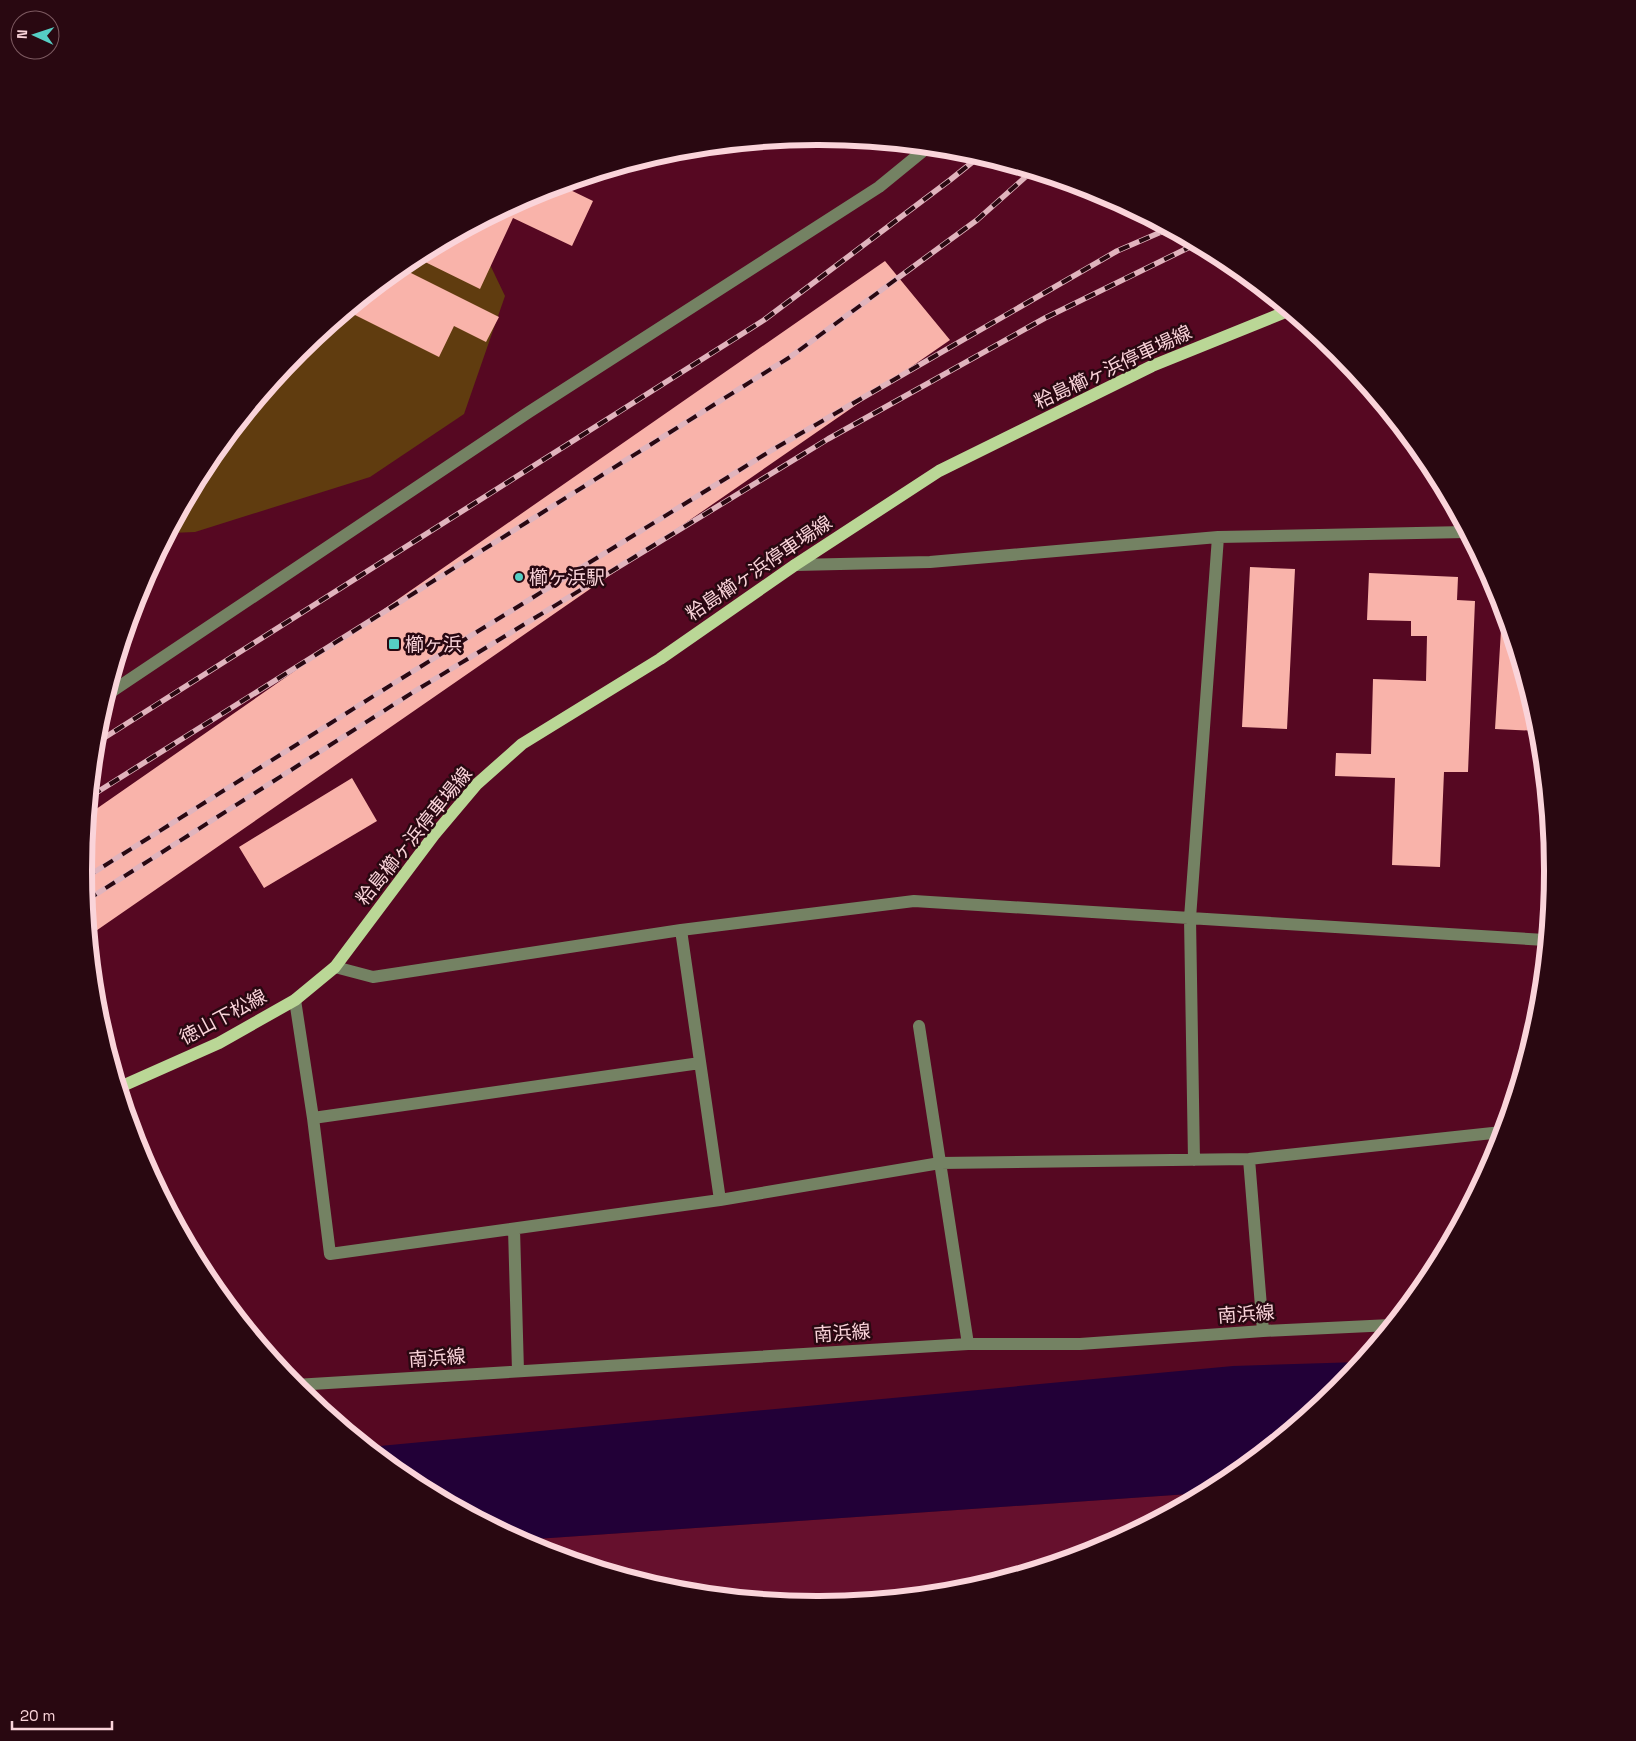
<svg xmlns="http://www.w3.org/2000/svg" width="1636" height="1741" font-family="'Space Grotesk','Noto Sans JP',sans-serif">
<rect width="100%" height="100%" fill="#560822"/>
<path fill="#66102d" d="M1203,1493L1099,1549L961,1591L818,1605L674,1591L537,1549L521,1540Z"/>
<path fill="#603c0f" d="M472,227L505,296L464,414L370,477L195,532L170,533L208,462L299,351L410,260Z"/>
<path fill="#220037" d="M1360,1362L1337,1390L1226,1481L1203,1493L521,1540L410,1481L369,1447L1233,1366Z"/>
<path fill="#f9b3aa" d="M560,185L593,201L572,246L513,218L480,289L415,257L537,192Z
M885,261L950,340L90,935L84,870L89,814Z
M401,268L499,317L486,342L454,326L439,357L347,311Z
M1250,567L1295,569L1287,729L1242,727Z
M1369,573L1458,577L1457,600L1475,601L1468,772H1444L1440,867L1392,865L1395,778L1335,776L1336,753L1371,754L1373,679L1426,681L1427,636H1411V621L1367,620Z
M1501,630L1509,631L1539,731L1495,729Z
M352,778L377,821L264,888L239,847Z"/>
<g fill="none" stroke-linecap="round" stroke-linejoin="round">
<path stroke="#748263" stroke-width="12" d="M795,565L930,562L1218,537L1466,532
M108,694L529,412L879,187L928,147
M681,930L720,1200
M335,967L373,977L681,930L914,901L1545,940
M295,1000L313,1118L330,1254L720,1200L940,1163L1249,1159L1502,1132
M919,1026L968,1344
M313,1118L700,1063
M1249,1159L1263,1331
M1194,1160L1190,918L1218,537
M514,1229L518,1371
M295,1385L968,1344H1080L1263,1331L1391,1325"/>
<path stroke="#bad796" stroke-width="12" d="M120,1087L219,1043L295,1000L335,967L434,835L477,784L522,744L660,659L795,565L939,471L1152,366L1288,311"/>
<defs>
<path id="rail" d="M96,743L764,320L950,180L980,156
M91,796L790,357L977,220L1031,172
M85,878L407,675L772,450L1117,251L1168,229
M87,900L415,691L828,439L1045,318L1196,244"/>
</defs>
<use href="#rail" stroke="#e0b4bd" stroke-width="5.5"/>
<use href="#rail" stroke="#290811" stroke-width="4" stroke-dasharray="11" stroke-linecap="butt"/>
</g>
<g fill="#56cec4" stroke="#290811" stroke-width="2">
<circle cx="519" cy="577" r="5"/>
<rect x="388" y="638" width="12" height="12" rx="2.5"/>
</g>
<g text-anchor="middle" dominant-baseline="central" stroke-width="5" stroke-linejoin="round" paint-order="stroke">
<g font-size="19" fill="#fad4da" stroke="#290811">
<text transform="translate(1113 367) rotate(-25)">粭島櫛ヶ浜停車場線</text>
<text transform="translate(759 568) rotate(-34)">粭島櫛ヶ浜停車場線</text>
<text transform="translate(414 836) rotate(-51)">粭島櫛ヶ浜停車場線</text>
<text transform="translate(223 1017) rotate(-28)">徳山下松線</text>
<text transform="translate(1246 1314) rotate(-4)">南浜線</text>
<text transform="translate(842 1333) rotate(-4)">南浜線</text>
<text transform="translate(437 1358) rotate(-4)">南浜線</text>
</g>
<g font-size="19" fill="#fad4da" stroke="#290811" text-anchor="start">
<text x="529" y="577">櫛ヶ浜駅</text>
<text x="405" y="644">櫛ヶ浜</text>
</g>
</g>
<path d="M0 0H1636V1741H0ZM817 145H819A725 725 0 0 1 1544 870V871A725 725 0 0 1 819 1596H817A725 725 0 0 1 92 871V870A725 725 0 0 1 817 145Z" fill="#290811" fill-rule="evenodd"/>
<path fill="none" stroke="#fad4da" stroke-width="6" d="M817 145H819A725 725 0 0 1 1544 870V871A725 725 0 0 1 819 1596H817A725 725 0 0 1 92 871V870A725 725 0 0 1 817 145Z"/>
<g transform="translate(35 35) rotate(273)"><circle r="24" fill="#290811" stroke="#7d5a61"/>
<path d="M0-4L9 19L0 12L-9 19Z" fill="#56cec4"/>
<text y="-8" font-size="14" font-weight="bold" text-anchor="middle" fill="#fad4da">N</text>
</g>
<path d="M12 1721v8h100v-8" fill="none" stroke="#fad4da" stroke-width="2.5"/>
<text x="20" y="1721" font-size="15" fill="#fad4da" stroke="#290811" stroke-width="4" paint-order="stroke">20 m</text>
</svg>
